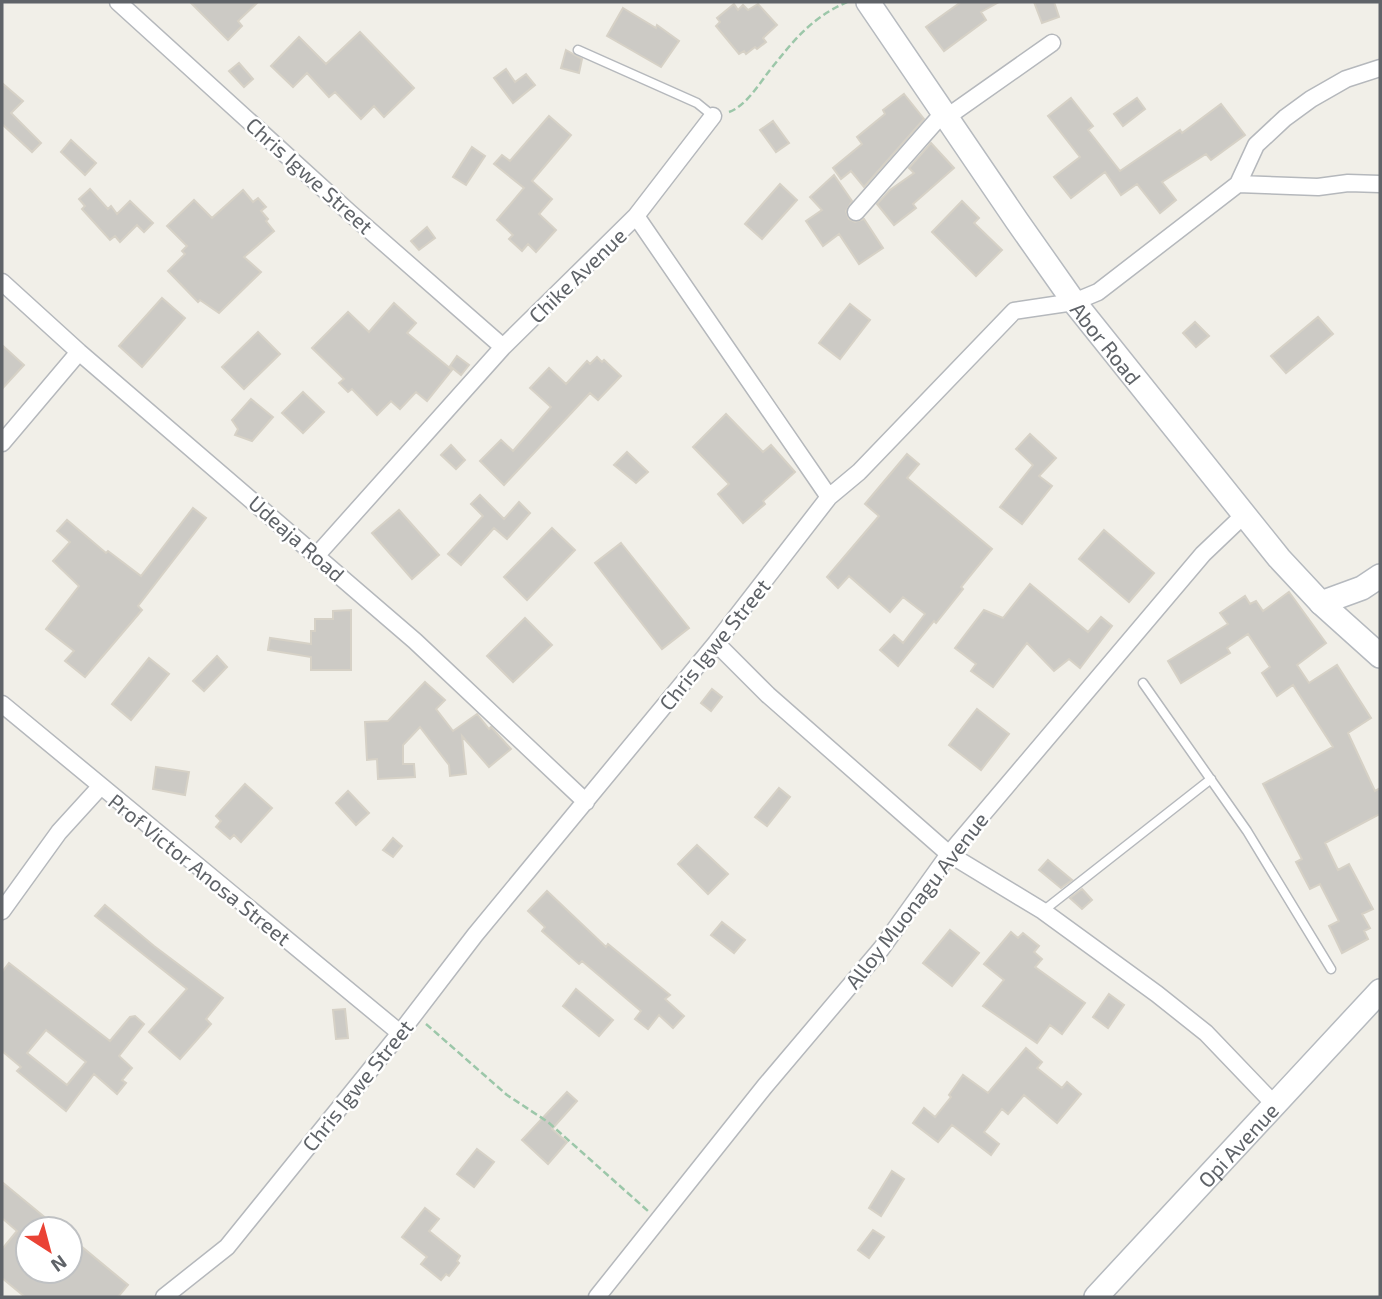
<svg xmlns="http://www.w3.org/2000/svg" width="1382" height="1299" font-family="'Exo 2',sans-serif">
<rect width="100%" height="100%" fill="#f1efe8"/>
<path fill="#cccac5" stroke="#d6d1c6" stroke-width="2" fill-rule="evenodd" d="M190,2H258L238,21L242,26L228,40Z
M961,2H999L981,12L986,20L944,51L926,27Z
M1034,2H1054L1059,17L1042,23Z
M734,4L738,10L743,5L748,10L758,4L777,25L763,38L766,42L757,49L755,47L746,54L744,51L739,54L716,26L720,22L717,18Z
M623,8L656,28L657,25L679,41L661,67L607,36Z
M360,32L414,88L384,117L374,106L361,119L335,92L329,97L307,73L293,87L271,66L299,37L326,64Z
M566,50L582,59L579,73L561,68Z
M239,63L253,79L244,87L229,71Z
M506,69L515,82L526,74L535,85L513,103L494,78Z
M2,83L23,101L11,113L41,143L32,152L2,124Z
M904,94L924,119L864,187L851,171L841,179L833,168L862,144L857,137L885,114L883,110Z
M1071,98L1093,126L1088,130L1120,171L1180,130L1182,133L1221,104L1245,135L1211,160L1206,154L1162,182L1176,200L1160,213L1137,184L1121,195L1105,172L1071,198L1054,177L1080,157L1048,116Z
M1137,98L1145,109L1123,126L1114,114Z
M549,116L571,135L532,181L552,199L539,214L556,230L536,252L528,244L522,251L509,239L513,235L497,220L524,188L494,164L502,155L510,161Z
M773,121L789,143L776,152L760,130Z
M71,140L96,163L85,175L61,152Z
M931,143L954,168L913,204L916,208L894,225L877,204L890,190L914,173L909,168Z
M472,147L485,156L466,185L453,177Z
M834,175L852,201L846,211L849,219L855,222L864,219L883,248L859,264L839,234L823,246L806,221L822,210L810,197Z
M780,184L797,200L762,239L745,224Z
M90,189L108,209L111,206L117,214L130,201L153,223L144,232L137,225L120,242L115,236L110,240L82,209L85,206L79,199Z
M243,190L253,202L258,198L266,207L261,211L268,219L266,221L274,231L244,257L261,272L219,313L200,300L198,302L168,271L185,254L182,251L187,246L167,226L194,200L212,218Z
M962,201L979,218L974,223L1002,250L976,276L932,232Z
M427,227L435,238L419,250L411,241Z
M162,298L185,318L142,367L119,346Z
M394,303L416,323L407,333L452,370L427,401L416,392L400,409L391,401L377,415L352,389L348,392L339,383L344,379L312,348L348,312L369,332Z
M850,304L870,320L840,359L819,343Z
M1318,317L1333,334L1286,373L1271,356Z
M1195,322L1209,336L1196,347L1183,333Z
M258,332L280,354L244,389L222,367Z
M2,345L24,365L2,389Z
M457,356L469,365L461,375L450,366Z
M597,357L602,362L604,360L621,376L598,400L590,393L504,485L480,461L501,440L513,451L551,407L530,388L549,368L566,384L587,361L590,364Z
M303,392L324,412L303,433L282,413Z
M251,399L273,417L252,441L235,435L238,429L232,420Z
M726,414L763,452L771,445L795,472L763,501L765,504L743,523L718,494L729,484L693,447Z
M1030,434L1056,458L1039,476L1052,486L1022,524L1000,507L1033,465L1016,449Z
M451,445L465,460L456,469L441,455Z
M627,452L648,472L636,483L614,465Z
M907,454L919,464L907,478L992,549L961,587L963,589L936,623L934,621L898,666L880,650L894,635L903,643L925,614L903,597L890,612L849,576L838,588L827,577L879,516L865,504Z
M480,495L504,519L519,502L530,513L507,539L494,528L461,565L448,554L483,516L471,504Z
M193,508L206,518L138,606L142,610L85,677L65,661L74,651L46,629L79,586L53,561L70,542L57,531L67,520L106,553L108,551L141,576Z
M399,510L439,555L412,579L372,533Z
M552,528L575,550L527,600L504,577Z
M1104,530L1154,573L1129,602L1079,559Z
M621,543L689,628L662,649L595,563Z
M1030,584L1088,632L1101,617L1112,626L1080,668L1069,659L1054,671L1027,643L993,687L971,671L976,664L955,648L984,610L1003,618Z
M1289,592L1326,643L1297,665L1309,683L1337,665L1371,718L1348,733L1375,791L1380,788V814L1325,843L1338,870L1349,864L1373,909L1362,914L1370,928L1364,931L1368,939L1342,953L1329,926L1339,921L1320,884L1310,889L1296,862L1302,859L1263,784L1333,747L1293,685L1277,696L1262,673L1270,667L1248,634L1227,648L1230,653L1181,683L1168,661L1228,624L1220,613L1245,596L1250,604L1256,601L1263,611Z
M351,610V670H311V657L268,650L270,638L311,644V631H315V619H333V611Z
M525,618L552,645L513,682L487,656Z
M217,656L227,667L204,691L193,681Z
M149,658L169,674L131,720L112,704Z
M425,682L445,700L436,709L453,731L477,714L489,729L491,727L511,749L489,767L462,736L466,774L450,776L449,765L420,727L403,745V764H414L415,777L378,779L377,759L367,760L365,722L388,721Z
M712,689L722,697L711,711L701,703Z
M977,709L1009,734L981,770L949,745Z
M156,767L189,772L185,795L153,789Z
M245,784L272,808L241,842L234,835L230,839L216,827L221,821L216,816Z
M779,788L790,797L767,826L755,817Z
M348,791L369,813L356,825L336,803Z
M393,838L402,846L393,857L383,850Z
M697,845L728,874L708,894L678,864Z
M1048,860L1072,880L1061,888L1039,870Z
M1082,889L1092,900L1082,909L1070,898Z
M547,891L606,947L608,944L670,995L665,999L684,1016L673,1028L659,1015L648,1029L635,1019L641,1011L582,961L579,964L542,931L545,927L528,911Z
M105,905L154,946L223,998L206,1019L211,1024L180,1059L149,1032L187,989L95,916Z
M722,922L745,940L734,953L711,935Z
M950,930L979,953L952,986L923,963Z
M1011,932L1018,938L1023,933L1039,946L1034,952L1042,959L1035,967L1085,1003L1062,1034L1050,1025L1037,1043L983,1006L1004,980L984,964Z
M9,963L110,1041L130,1017L135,1016L144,1024L119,1056L132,1068L122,1080L126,1083L117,1094L94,1074L66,1111L17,1071L21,1067L2,1051V972ZM46,1030L86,1062L67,1085L27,1053Z
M576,989L613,1020L599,1036L563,1006Z
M1109,994L1124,1005L1108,1028L1093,1017Z
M345,1009L348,1038L336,1039L333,1010Z
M1026,1048L1042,1062L1037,1068L1062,1088L1067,1082L1081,1094L1057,1123L1024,1095L1008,1114L1002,1109L984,1132L999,1144L991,1155L952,1125L938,1142L913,1123L924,1108L935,1117L951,1097L949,1095L963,1075L988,1093Z
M567,1092L577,1101L552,1129L567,1142L548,1164L522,1140Z
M477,1149L494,1162L474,1187L457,1174Z
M892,1171L904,1179L881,1216L869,1208Z
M2,1182L59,1229H28V1271H70V1237L128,1285L118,1297H25L2,1278V1249L17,1231L2,1218Z
M425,1208L439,1219L429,1231L460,1256L457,1261L459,1263L449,1276L446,1274L441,1280L421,1264L427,1257L402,1237Z
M873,1230L884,1237L869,1258L858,1250Z"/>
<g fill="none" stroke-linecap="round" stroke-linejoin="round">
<defs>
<path id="lane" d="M578,50L697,103L713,116
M1143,683L1247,831L1331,969
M1043,911L1211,779"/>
<path id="street" d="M118,2L350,213L503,347
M947,117L1052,43
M1238,184L1256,145L1285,118L1311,99L1346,79L1380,68
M856,212L944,112
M636,216L829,497
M2,282L79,352L415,641L586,802
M2,443L79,352
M317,555L503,347L636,216L713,116
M716,643L768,695L949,854L1043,911L1157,994L1206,1033L1275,1105
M2,704L400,1033
M2,911L59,832L100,787
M164,1297L227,1247L400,1033L475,935L716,643L829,497L859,472L1014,311L1074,302L1098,292L1238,184L1318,187L1348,183L1380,184
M597,1297L765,1086L881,949L949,854L1203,554L1246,513"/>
<g id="secondary">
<path id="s1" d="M868,2L1017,221L1074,302L1279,558L1321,603L1380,656"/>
<path d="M1321,603L1362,588L1380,576"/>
<path id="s2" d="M1096,1297L1380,991"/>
</g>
</defs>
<use href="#lane" stroke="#b5b8bc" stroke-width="11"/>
<use href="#street" stroke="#b5b8bc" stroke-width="19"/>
<use href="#secondary" stroke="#b6babf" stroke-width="26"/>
<path stroke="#9cc7a9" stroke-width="2.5" stroke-dasharray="7 3.5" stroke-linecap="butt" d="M729,112C746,106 759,84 770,70C794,40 811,18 847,2
M426,1024L507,1095L548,1122L648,1211"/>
<use href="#lane" stroke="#fff" stroke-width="8"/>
<use href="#street" stroke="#fff" stroke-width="16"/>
<use href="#secondary" stroke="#fff" stroke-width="23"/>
</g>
<g text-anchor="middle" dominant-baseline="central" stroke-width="5" stroke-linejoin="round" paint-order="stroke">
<g font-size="21" fill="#5f6368" stroke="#fff">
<text transform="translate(310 175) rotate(42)">Chris Igwe Street</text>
<text transform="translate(577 275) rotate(-44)">Chike Avenue</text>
<text stroke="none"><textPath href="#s1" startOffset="416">Abor Road</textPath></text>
<text transform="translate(297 538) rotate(41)">Udeaja Road</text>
<text transform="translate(714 644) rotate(-51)">Chris Igwe Street</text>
<text transform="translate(200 869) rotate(39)">Prof Victor Anosa Street</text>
<text transform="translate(916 900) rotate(-52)">Alloy Muonagu Avenue</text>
<text transform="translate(357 1085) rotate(-51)">Chris Igwe Street</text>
<text stroke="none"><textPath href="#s2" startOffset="208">Opi Avenue</textPath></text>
</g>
</g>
<rect width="1382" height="1299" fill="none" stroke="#5f6368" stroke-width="7"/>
<g transform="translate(49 1250) rotate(144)"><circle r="33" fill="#ffffff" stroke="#bfc1c3" stroke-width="2"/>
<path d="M0-5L12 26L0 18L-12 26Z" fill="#ea4335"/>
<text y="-10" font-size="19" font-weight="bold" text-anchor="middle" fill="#5f6368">N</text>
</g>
</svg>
